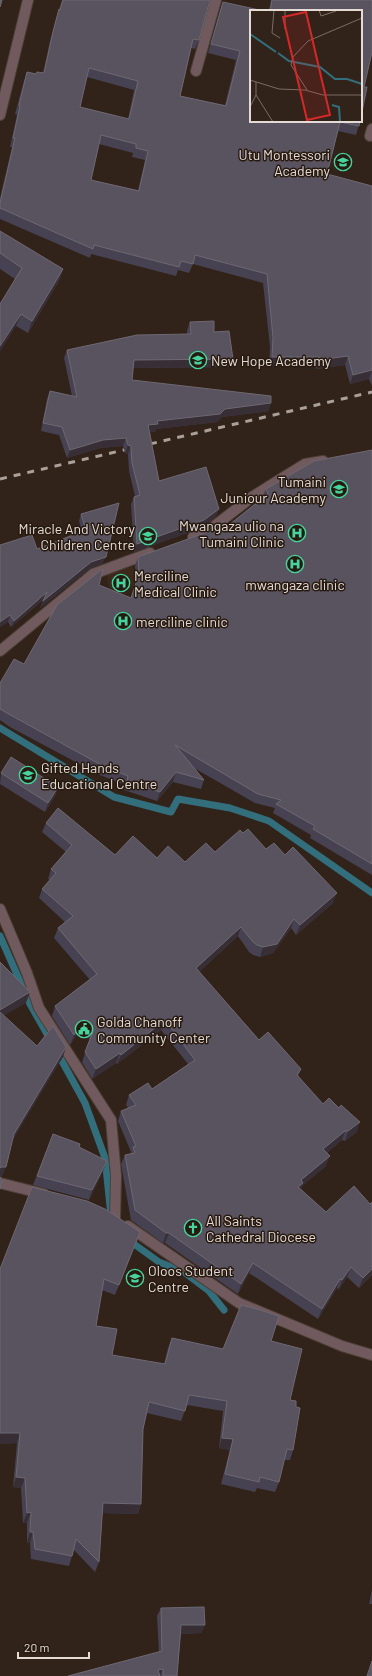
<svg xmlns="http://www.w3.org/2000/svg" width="372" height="1676" font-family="Barlow,sans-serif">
<rect width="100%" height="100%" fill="#312319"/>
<path fill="#3d291b" d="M133,567L136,578L133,588L110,591L106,572Z"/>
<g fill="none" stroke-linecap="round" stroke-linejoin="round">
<path stroke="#336e7c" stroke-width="7" d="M0,728L114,797L171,812L178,799L230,808L269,821L372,893
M0,936L30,1004L51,1041
M57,1052L85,1103L105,1158L111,1216
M127,1239L159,1262L184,1272L209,1291L224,1310"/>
<defs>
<path id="street" d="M196,71L216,0
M0,115L28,0
M370,136L372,129
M193,537L204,534L252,497L279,480L305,464L323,461
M0,651L93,574L150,553
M0,909L27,973L39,1008L111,1120L116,1176L115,1218
M0,1183L44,1194
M128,1226L239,1303L342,1346L372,1355"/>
</defs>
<use href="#street" stroke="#4e4037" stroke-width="12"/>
<use href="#street" stroke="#705a5e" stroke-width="10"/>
<path stroke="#aba099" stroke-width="3" stroke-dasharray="7 7" stroke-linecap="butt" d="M0,479L372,392"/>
</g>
<path fill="#474251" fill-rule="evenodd" d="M62,0H210L199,40L195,49L191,48L180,96L225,105L236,60L208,53L220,11L223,2L360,121L356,135L338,131L327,174L372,186V386L369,379L350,384L345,365L316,369L315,366H269L270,347L263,283L193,264L189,273L178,270L176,276L91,254L90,258L0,219V198L12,147H10L17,115L15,114L24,81L27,72L36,74L43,73L50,41L56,18ZM87,77L134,90L128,119L80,107ZM99,144L133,153L132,157L145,160L138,190L91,180Z
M271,0H372L364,87L361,11H269Z
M0,231L63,269L59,281L28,333L16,326L15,279L0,269Z
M190,322L214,332L230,367L133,368L132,380L269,411L222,417L217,422L156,429L155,432H150L159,481L216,517L201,528L134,552L131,504L134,497L135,496L129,471L128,454L125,453L123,446L100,448L67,458L59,435L41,431L47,399L50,391L72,396L64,358L67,350L187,334V330Z
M372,450V875L310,838L311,835L273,813L275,808L255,803L194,768L204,780L201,789L173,782L157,801L124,790L125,785L100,775L10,727L0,720V683L24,664L99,585L131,598L136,583L135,566L138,557L225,528L262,498L266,489Z
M81,514L103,563L89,569L40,608L43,600L11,627L8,622L0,627L37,549L82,532L79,521Z
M1,773L58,787L55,796L45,812L0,784Z
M46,823L115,855L157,858L185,862L215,852L243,833L266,849L285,855L333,903L296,935L291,928L273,953L260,957L253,955L249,952L238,936L199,972L259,1040L301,1069L298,1077L323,1104L357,1132L345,1141L342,1140L327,1153L326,1166L303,1185L301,1189L326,1212L370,1204L372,1202V1275L359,1288L347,1277L339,1289L337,1288L318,1319L249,1273L238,1294L165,1243H163L131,1220L121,1164L125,1155L130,1154L131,1152L118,1121L121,1111L128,1108L126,1105L129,1095L152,1089L188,1064L161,1030L117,1064L116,1063L92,1079L82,1062L90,1039L78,1032L70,1045L52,1016L55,1006L90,980L54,938L58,928L65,922L39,898L42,889L50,880L48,879L51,869L66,852L42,832Z
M53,1134L103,1171L89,1200L33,1185Z
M140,1232L115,1295L102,1290L96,1326L112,1355L164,1364L168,1348L172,1338L223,1349L271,1341L290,1400L296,1407L293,1450L290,1460H284L279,1482L275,1492L257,1488L255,1492L221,1484L230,1450L219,1448L223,1411L187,1405L181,1421L147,1413L143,1429L141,1504L138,1514L102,1513L99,1562L95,1572L74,1550L72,1556L69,1566L31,1559L30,1543H27V1523H23L21,1488L13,1487L17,1443L0,1444V1269Z
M372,1590V1604H369Z
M161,1608L205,1625L201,1633L181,1634L177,1676H68L159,1652L157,1616Z"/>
<path fill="#372f35" d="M63,269L59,281L28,333L32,321Z
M21,314L16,326L0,352V346Z
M348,356L345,365L316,369L319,360Z
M272,357H319L315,366H269Z
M233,359L230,367L131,368L134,360Z
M372,370L369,379L350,384L353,375Z
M271,403L269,411L222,417L217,422L156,429L155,432L146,433L148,425L157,421L225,409Z
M126,438L123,446L100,448L67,458L70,450L103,440Z
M128,445L131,446L128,454L125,453Z
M219,509L216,517L201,528L134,552L137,544Z
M106,557L103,563L89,569L40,608L43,601L91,562Z
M47,592L45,598L11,627L14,621Z
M10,615L8,622L0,627V622Z
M176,772L173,782L157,801L160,792Z
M58,787L55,796L45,812L48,803Z
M337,893L333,903L296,935L300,925Z
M294,919L291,928L273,953L260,957L263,947Z
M241,927L238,936L193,978L196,968Z
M30,992L26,1003L0,1018V1010Z
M165,1020L161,1030L117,1064L121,1055Z
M81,1023L78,1032L70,1045L74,1035Z
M66,1047L63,1057L10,1145L14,1134Z
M120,1053L116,1063L92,1079L96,1069Z
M301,1069L298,1079L297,1075Z
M360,1122L357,1132L345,1141L348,1131Z
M345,1131L342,1140L320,1159L323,1149Z
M330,1156L326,1166L303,1185L300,1193L295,1196L301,1180Z
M107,1161L103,1171L89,1200L92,1190Z
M2,1167H6L2,1177H0V1168Z
M166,1233H169L165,1243H163Z
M253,1263L249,1273L238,1294L241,1284Z
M351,1267L347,1277L339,1289L342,1280Z
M372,1269V1275L359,1288L363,1278Z
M340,1279L337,1288L318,1319L322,1309Z
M0,1433H20L17,1443L0,1444Z
M222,1438L233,1439L230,1450L219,1448Z
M16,1477L25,1478L21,1488L13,1487Z
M103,1503L141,1504L138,1514L99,1513Z
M31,1512L27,1523H23L27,1513Z
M30,1532H33L30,1543H27Z
M181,1625H205L201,1633L178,1634Z
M163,1669L160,1676H155L158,1670Z"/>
<path fill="#58535f" stroke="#6e6872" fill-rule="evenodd" d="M0,0H2L0,7Z
M63,0H210L199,40L193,39L180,96L226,106L240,51L211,44L223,2L264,11H251V121H360L359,126L340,122L327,174L372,186V370L353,375L348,356L319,360V357H272L273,338L267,274L195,255L193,264L181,261L179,267L94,245L93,249L0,208V203L15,138H13L20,106L19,105L27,72L36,74L37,72L44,73L53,32L59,9L60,10ZM89,68L138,81L129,119L80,107ZM101,135L136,144V148L148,151L139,191L91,180Z
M272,0H372V52L364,87H367L361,117V11H270Z
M0,231L63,269L32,321L21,314L0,346V304L22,268L0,253Z
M214,321V332L229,331L233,359L134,360L132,380L271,396V403L225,409L220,414L157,421L158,424L148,425L159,481L206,467L219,509L204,520L137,544L134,497L140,495L132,463L131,446L128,445L126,438L103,440L70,450L62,427L43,423L50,391L77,397L67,350L137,335L191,334L190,322Z
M372,450V864L313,829L315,826L276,804L281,800L258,794L175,745L204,780L176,772L160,792L127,781L128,776L103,766L14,717L0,709V683L14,659L24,664L57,605L100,571L103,569L99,585L131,598L139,574L138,557L210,531L223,521L225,528L268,494L266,489L314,461Z
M119,503L106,557L91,562L43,601L47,592L14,621L10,615L0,622V545L32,535L37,549L86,530L81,514Z
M11,757L58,787L48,803L1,773Z
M58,808L115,855L133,836L157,858L168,846L185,862L206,843L215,852L240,830L243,833L248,829L266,849L274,843L285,855L293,847L337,893L300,925L294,919L277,944L263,947L257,945L253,942L241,927L196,968L259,1040L268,1032L301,1069L297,1075L323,1104L329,1098L339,1108L341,1105L360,1122L348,1131H345L323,1149L330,1156L301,1180L303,1183L298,1187L326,1212L354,1186L370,1204L372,1202V1269L363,1278L351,1267L342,1280L340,1279L322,1309L253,1263L241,1284L169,1233H166L135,1210L125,1155L135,1153L133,1147L136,1146L121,1111L136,1105L129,1095L148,1083L152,1089L195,1060L165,1020L121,1055L120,1053L96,1069L85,1052L94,1029L81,1023L74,1035L55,1006L97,974L58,928L73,916L42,889L56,873L51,869L72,845L46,823Z
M0,962L30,992L0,1010Z
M0,1012L37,1046L53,1026L66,1047L14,1134L6,1167H2L0,1168Z
M53,1134L80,1144L79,1147L107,1161L92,1190L37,1176Z
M0,1177L2,1179L0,1189Z
M32,1187L87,1201L105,1209L140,1232L119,1285L104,1279L96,1326L117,1329L112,1355L165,1364L172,1338L223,1349L241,1305L257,1309L279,1316L271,1341L302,1349L290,1400L296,1401V1407L300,1408L293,1450L287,1449L279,1482L260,1477L259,1482L225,1474L233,1439L222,1438L227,1401L189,1395L185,1411L149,1402L143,1429L141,1504L103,1503L99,1562L76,1539L72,1556L35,1549L33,1532H30L31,1512L27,1513L25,1478L16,1477L20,1433H0V1269Z
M204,1607L205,1625H181L177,1676H163V1669L158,1670L160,1676H68L162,1651L161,1608Z
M372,1661V1676H367Z"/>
<defs>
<symbol id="school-ring" viewBox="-11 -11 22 22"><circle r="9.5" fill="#271a10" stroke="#46d49e" stroke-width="1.5"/><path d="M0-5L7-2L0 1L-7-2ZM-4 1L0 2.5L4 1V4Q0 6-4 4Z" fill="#46d49e"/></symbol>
<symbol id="hospital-ring" viewBox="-11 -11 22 22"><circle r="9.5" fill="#271a10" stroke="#46d49e" stroke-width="1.5"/><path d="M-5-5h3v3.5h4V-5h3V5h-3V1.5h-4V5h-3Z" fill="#46d49e"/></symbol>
<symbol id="civic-ring" viewBox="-11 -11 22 22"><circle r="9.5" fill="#271a10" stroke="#46d49e" stroke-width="1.5"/><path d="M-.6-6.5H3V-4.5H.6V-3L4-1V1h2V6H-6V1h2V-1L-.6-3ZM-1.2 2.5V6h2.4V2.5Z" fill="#46d49e"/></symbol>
<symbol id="church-ring" viewBox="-11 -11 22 22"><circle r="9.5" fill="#271a10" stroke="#46d49e" stroke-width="1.5"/><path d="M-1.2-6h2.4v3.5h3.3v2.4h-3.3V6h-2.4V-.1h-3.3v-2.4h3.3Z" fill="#46d49e"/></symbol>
</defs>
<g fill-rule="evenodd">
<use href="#school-ring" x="333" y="152" width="20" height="20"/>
<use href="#school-ring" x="188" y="350" width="20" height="20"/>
<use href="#school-ring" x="329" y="479" width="20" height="20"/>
<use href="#hospital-ring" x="287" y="523" width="20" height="20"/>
<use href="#school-ring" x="138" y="526" width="20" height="20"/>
<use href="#hospital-ring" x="285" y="554" width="20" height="20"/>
<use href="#hospital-ring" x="111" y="573" width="20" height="20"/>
<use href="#hospital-ring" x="113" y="611" width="20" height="20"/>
<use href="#school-ring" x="18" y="765" width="20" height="20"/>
<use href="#civic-ring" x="74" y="1019" width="20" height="20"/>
<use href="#church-ring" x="183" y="1218" width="20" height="20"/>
<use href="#school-ring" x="125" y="1268" width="20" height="20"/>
</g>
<g text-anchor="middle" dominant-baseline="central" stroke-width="3" stroke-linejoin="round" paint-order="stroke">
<g font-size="14" fill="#e5dbd5" stroke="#271a10" text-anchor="start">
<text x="330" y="154" text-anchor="end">Utu Montessori<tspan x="330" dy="16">Academy</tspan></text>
<text x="211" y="360">New Hope Academy</text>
<text x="326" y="481" text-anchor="end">Tumaini<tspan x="326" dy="16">Juniour Academy</tspan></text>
<text x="284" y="525" text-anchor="end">Mwangaza ulio na<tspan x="284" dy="16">Tumaini Clinic</tspan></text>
<text x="135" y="528" text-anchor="end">Miracle And Victory<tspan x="135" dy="16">Children Centre</tspan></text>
<text x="134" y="575">Merciline<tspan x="134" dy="16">Medical Clinic</tspan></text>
<text x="295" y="584" text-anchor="middle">mwangaza clinic</text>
<text x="136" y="621">merciline clinic</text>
<text x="41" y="767">Gifted Hands<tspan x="41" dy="16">Educational Centre</tspan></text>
<text x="97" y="1021">Golda Chanoff<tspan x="97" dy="16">Community Center</tspan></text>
<text x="206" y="1220">All Saints<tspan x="206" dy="16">Cathedral Diocese</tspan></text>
<text x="148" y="1270">Oloos Student<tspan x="148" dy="16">Centre</tspan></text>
</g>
</g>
<g transform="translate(250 10)">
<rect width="112" height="112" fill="#312319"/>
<path fill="none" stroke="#336e7c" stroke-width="2" d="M0,24L26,42M28,43L39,51L70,57L85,69H97L112,74M82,95L89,97L90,112"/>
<path fill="none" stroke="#796d64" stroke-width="1" d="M24,0L22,23L30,28M69,0L71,6L86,1M35,19V0M0,70L29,79L55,80L73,85H112M57,80L41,55L43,47L58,31L112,8M6,85L23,112M0,97L6,85V72"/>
<path fill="#d62828" fill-opacity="0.15" stroke="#d62828" stroke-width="2" d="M56,2L80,105L57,110L33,7Z"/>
<rect width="112" height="112" fill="none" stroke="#e5dbd5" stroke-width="2"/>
</g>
<path d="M18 1652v6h71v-6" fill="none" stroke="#e5dbd5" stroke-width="2"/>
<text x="24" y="1652" font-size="12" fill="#e5dbd5" stroke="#271a10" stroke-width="3" paint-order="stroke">20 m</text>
</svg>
